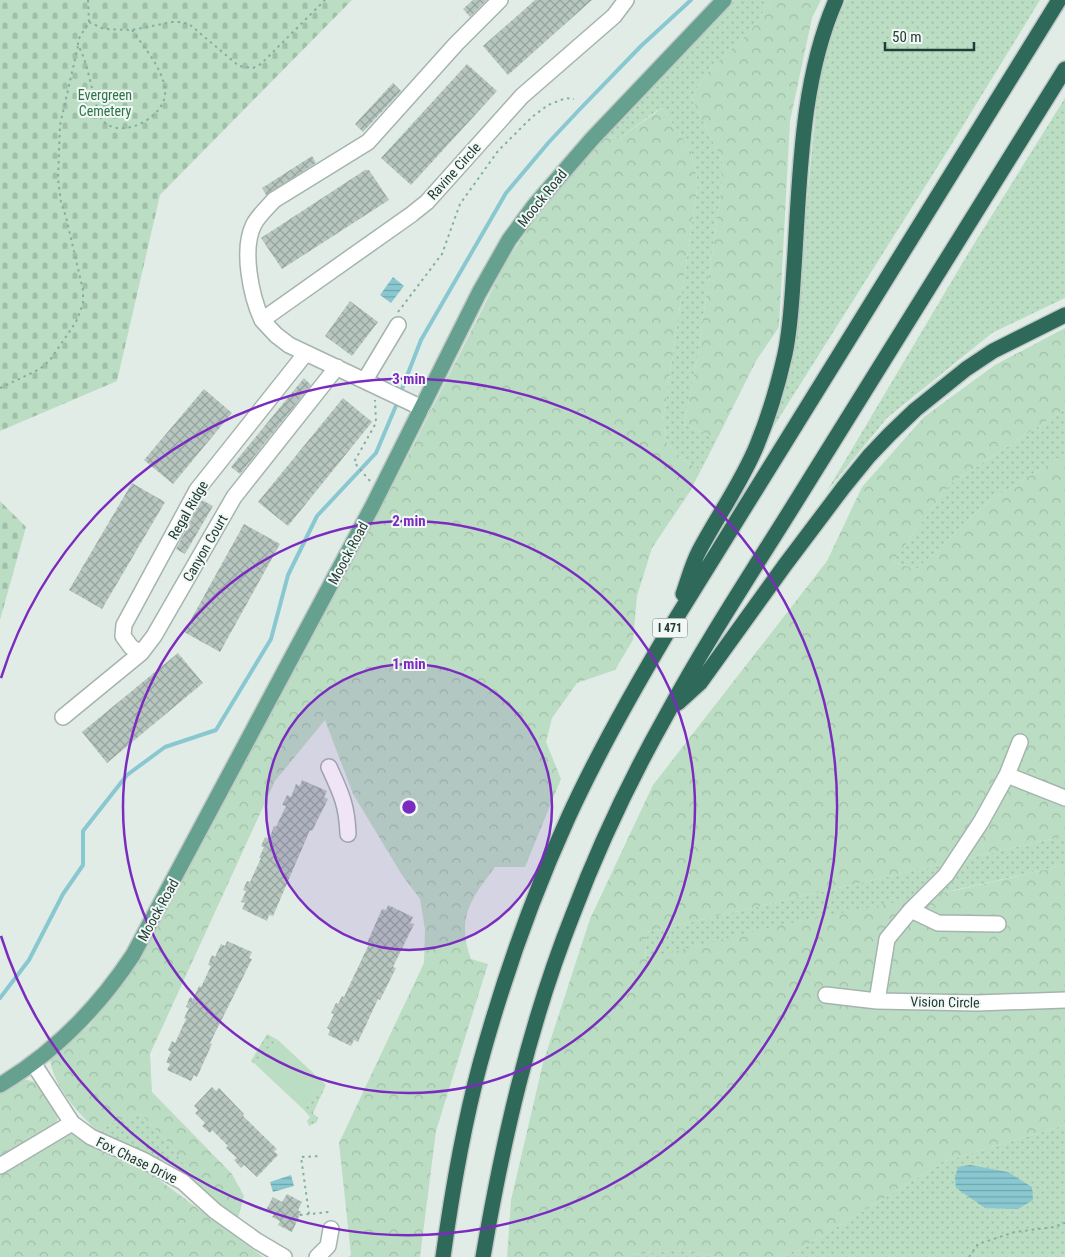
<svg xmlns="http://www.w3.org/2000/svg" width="1065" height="1257" font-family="'Roboto Condensed',sans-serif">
<defs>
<pattern id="green-dots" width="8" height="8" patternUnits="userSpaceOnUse" patternTransform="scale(1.25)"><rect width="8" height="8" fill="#bbddc3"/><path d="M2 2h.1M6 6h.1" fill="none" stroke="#a0bfa8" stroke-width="1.8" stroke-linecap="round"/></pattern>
<pattern id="forest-crowns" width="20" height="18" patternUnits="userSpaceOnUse" patternTransform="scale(1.25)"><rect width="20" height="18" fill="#bbddc3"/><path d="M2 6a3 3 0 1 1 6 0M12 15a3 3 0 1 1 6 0" fill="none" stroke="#a0bfa8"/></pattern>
<pattern id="cemetery-stones" width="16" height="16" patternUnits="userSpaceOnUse" patternTransform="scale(1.25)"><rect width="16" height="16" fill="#bbddc3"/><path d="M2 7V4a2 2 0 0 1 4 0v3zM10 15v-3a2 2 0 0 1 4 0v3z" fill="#a0bfa8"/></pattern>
<pattern id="water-rules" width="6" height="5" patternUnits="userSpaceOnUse" patternTransform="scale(1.25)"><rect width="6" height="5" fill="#8ac8d1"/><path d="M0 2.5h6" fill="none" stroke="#70a4aa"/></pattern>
<pattern id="building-cross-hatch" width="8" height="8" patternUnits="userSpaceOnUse" patternTransform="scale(1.25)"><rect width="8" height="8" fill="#b7c7c0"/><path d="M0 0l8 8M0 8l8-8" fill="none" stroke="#94a39d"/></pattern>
</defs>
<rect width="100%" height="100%" fill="#e2ece7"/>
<path fill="url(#green-dots)" d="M734,0H771L750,32L711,68L691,97L722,160V184L698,354L684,424L717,439L701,470L683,460L667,443L663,421L698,183L691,151L662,108L655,112L620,138L603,137L691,47Z
M846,0H1040L945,155L772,429L791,369L818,86L833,27Z
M1065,98V298L992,333L887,418L827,491L969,252Z
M1065,409V454L989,501L917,569L893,562L950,484Z
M1065,836V865L645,960L647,932Z
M267,1034L278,1040L255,1064L251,1061Z
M326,1085L313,1113L318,1118L317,1122L309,1126L307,1121L310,1117L303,1109Z
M141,1114L166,1140L204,1191L174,1165L98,1132L112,1123Z
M1065,1125V1257H776L799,1250L945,1161Z
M683,1250L717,1257H627L630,1254Z"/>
<path fill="url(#forest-crowns)" d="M771,0H821L812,18L790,121L779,327L756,361L717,439L684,424L698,354L722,184V160L691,97L711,68L750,32Z
M662,108L691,151L698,183L663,421L667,443L683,460L701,470L689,493L652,548L637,596L633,640L615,670L577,683L552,718L546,742L561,779L525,867H495C471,899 456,918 471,959L488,964L436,1131L420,1257H348L351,1255L339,1143L424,963L425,929L420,899L402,875L353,794L325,720L275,781L150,1054L152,1092L232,1174L244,1196L238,1218L204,1191L166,1140L141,1114L112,1123L98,1132C78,1112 56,1090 50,1061L56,1053L89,1026L122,983L138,957L170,902L408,456L505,264L552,191L603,137L620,138Z
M1065,328V409L950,484L893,562L917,569L989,501L1065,454V836L647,932L645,959L776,926L957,890L1065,865V1125L945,1161L799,1250L776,1257H717L683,1250L631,1254L627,1257H507L511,1200L543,1063L590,919L653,785L827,561L862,487L924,417L995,365Z
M24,1079L39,1083L59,1111L56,1125L0,1157V1091Z
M70,1132L146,1170L263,1257H0V1175Z"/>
<path fill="url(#cemetery-stones)" d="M0,0H352L160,195L117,381L0,431Z
M0,501L26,527L0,620Z"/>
<path fill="#bbddc3" d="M278,1040L326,1085L303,1109L255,1064Z"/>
<path fill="url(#water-rules)" d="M393,277L404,286L391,303L380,295Z
M970,1165L1008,1172L1032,1187L1033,1200L1018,1209L985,1208L956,1188L955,1177L958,1167Z
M291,1175L294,1186L273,1192L270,1182Z"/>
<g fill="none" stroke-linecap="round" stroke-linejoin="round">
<path stroke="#8ac8d1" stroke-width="4" d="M400,394L421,340L506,193L549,142L580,109L641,46L691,0
M0,998L29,960L63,894L83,865V831L127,775L165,747L216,730L271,639L288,575L317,516L376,453L398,401"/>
</g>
<path fill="url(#building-cross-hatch)" d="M473,0H487L470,17L463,9Z
M535,0H592L508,75L483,46Z
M467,64L497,91L411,185L381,158Z
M393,83L401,91L363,132L355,124Z
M312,156L316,163L266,195L262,188Z
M365,170H369L389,200L282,269L261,238Z
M350,301L378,322L352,356L325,336Z
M304,378L311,385L240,474L231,467Z
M204,389L232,413L173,484L144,460Z
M343,398L372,422L288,526L258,502Z
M132,483L165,502L102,609L69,590Z
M202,500L213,506L185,554L176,549Z
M244,524L280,544L220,652L184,632Z
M178,653L203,683L107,763L82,732Z
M302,780L327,791L324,797L328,799L312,831L310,830L273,916L269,915L267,921L242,909L245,903L241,902L246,891L243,890L247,881L250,882L261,858H259L264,847L261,846L265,837L269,839L274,826L276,827L286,806L282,805L287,795L291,797L296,784L300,786Z
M388,905L413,917L410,923L414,924L393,967L396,968L380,1000L378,999L358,1042L354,1040L351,1046L328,1035L330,1030L327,1028L334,1014L331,1013L336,1003L338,1004L342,996L344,997L369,944L367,943L382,909L386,910Z
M227,941L252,952L249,958L252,959L210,1043L212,1044L197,1077L194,1075L191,1081L167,1070L170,1064L166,1062L171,1052L168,1050L172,1041L175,1043L186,1019L184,1018L189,1008L186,1007L190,997L193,999L199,986L201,987L211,966L208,965L212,955L215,957L221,944L225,946Z
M212,1087L216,1091L219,1088L244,1114L243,1116L277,1149L274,1151L278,1155L257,1177L244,1165L241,1168L234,1160L237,1158L226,1148L228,1146L212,1130L210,1133L202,1126L205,1123L195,1113L198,1110L194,1106Z
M287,1194L302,1202L298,1210L301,1212L292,1232L278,1225L280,1221L272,1217L274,1214L266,1210L273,1197L282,1202Z"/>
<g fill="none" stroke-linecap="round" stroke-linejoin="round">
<defs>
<path id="minor" d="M500,0L456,44L368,142L274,200C267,208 259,215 254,224C241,249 251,296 262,320L412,214L427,202L522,96L614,16L626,0
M262,320L276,335L289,345L422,408
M365,380L398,325
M141,653L131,647L123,636L124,625L197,490L306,353
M63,717L141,653L154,636L234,497L337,367
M329,767C341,793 347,805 348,834
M1007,775L1020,742
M911,910L938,923L998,924
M826,995L877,1001L977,1003L1065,1000
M877,1001L887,939L911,910L946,875L981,822L1007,775L1065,798
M33,1063L72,1123L91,1137L143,1160L183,1182L215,1211L257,1241L284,1257
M0,1166L72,1123
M317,1257L328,1246L331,1229"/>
<path id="major" d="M0,1085C55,1052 98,1008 133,955L372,507L479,293L509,240L534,206L592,139L724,0"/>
<path id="highway" d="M683,594C688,580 692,564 699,551C718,515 742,482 757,445C769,416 778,385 785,354C791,326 792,296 794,268C800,180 800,82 836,0
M678,703L700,683L785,565L843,488L869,456L890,434L915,410L966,369L993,351L1065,315
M443,1257C452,1192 463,1127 480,1064C503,980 532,897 568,818C598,752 635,687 672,625L1059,0
M483,1257C503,1140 529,1025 573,914C599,845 631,778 667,714C711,633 762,557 810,479C895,343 980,205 1065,69"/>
</defs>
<use href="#minor" stroke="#a5b4ae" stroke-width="18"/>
<use href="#major" stroke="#c1c9c6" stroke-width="18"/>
<use href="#highway" stroke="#c1c9c6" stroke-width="18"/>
<path stroke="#82afa0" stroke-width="2" stroke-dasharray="2.5 4" stroke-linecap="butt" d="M88,0L89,22L78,40V46C86,56 92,92 97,107C99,112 100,118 103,121C122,141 168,116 165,90C163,69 144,47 132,30
M89,22L104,29L132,30L172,22H179L189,24L239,66L253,68L261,64L325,0
M398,312L442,254L460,204L498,151L532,117L548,105L566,98L574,99
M0,388L40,369L50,360L76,322L83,304V290L66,217L61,202L58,179L60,125L78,46
M370,481L354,462L376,423L375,400
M309,1214L301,1157L321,1156
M300,1215L329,1212
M969,1257L978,1244L1015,1232L1054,1227L1065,1223"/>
<use href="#minor" stroke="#fff" stroke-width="15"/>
<use href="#major" stroke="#66a190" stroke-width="15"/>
<use href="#highway" stroke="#2e695a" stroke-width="15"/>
</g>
<circle cx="409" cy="807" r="143" fill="#7b2cbf" fill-opacity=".12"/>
<g fill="none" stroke="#7b2cbf" stroke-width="2.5">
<circle cx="409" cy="807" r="143"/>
<circle cx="409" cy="807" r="286"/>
<path d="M1 678A428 428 0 1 1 1 936"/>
</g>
<g text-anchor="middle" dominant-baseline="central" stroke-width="4" stroke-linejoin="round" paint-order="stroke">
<rect fill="#f2f8f5" stroke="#60756f" stroke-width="1" x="652.5" y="618.5" width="35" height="19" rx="4"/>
<g font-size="12" font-weight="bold" fill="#223d35">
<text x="670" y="628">I 471</text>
</g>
<g font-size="14" fill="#2c7345" stroke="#f2f8f5">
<text x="105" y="95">Evergreen<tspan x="105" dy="16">Cemetery</tspan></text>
</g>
<g font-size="14" fill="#223d35" stroke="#f2f8f5">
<text transform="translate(454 171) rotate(-48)">Ravine Circle</text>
<text transform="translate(542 198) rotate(-51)">Moock Road</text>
<text transform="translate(188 510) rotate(-60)">Regal Ridge</text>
<text transform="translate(205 548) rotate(-60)">Canyon Court</text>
<text transform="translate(348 553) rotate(-62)">Moock Road</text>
<text transform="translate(158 910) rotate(-61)">Moock Road</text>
<text transform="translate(945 1002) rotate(1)">Vision Circle</text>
<text transform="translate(137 1160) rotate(26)">Fox Chase Drive</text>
</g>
</g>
<circle cx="409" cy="807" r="8" fill="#7b2cbf" stroke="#f2f8f5" stroke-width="2.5"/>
<g font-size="15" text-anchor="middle" font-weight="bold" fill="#7b2cbf" stroke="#f2f8f5" stroke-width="4" stroke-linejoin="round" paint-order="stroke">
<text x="409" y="384">3 min</text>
<text x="409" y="526">2 min</text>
<text x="409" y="669">1 min</text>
</g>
<path d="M885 42v8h89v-8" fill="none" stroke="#223d35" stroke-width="2.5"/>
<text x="892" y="42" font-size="15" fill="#223d35" stroke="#f2f8f5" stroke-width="4" paint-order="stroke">50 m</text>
</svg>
